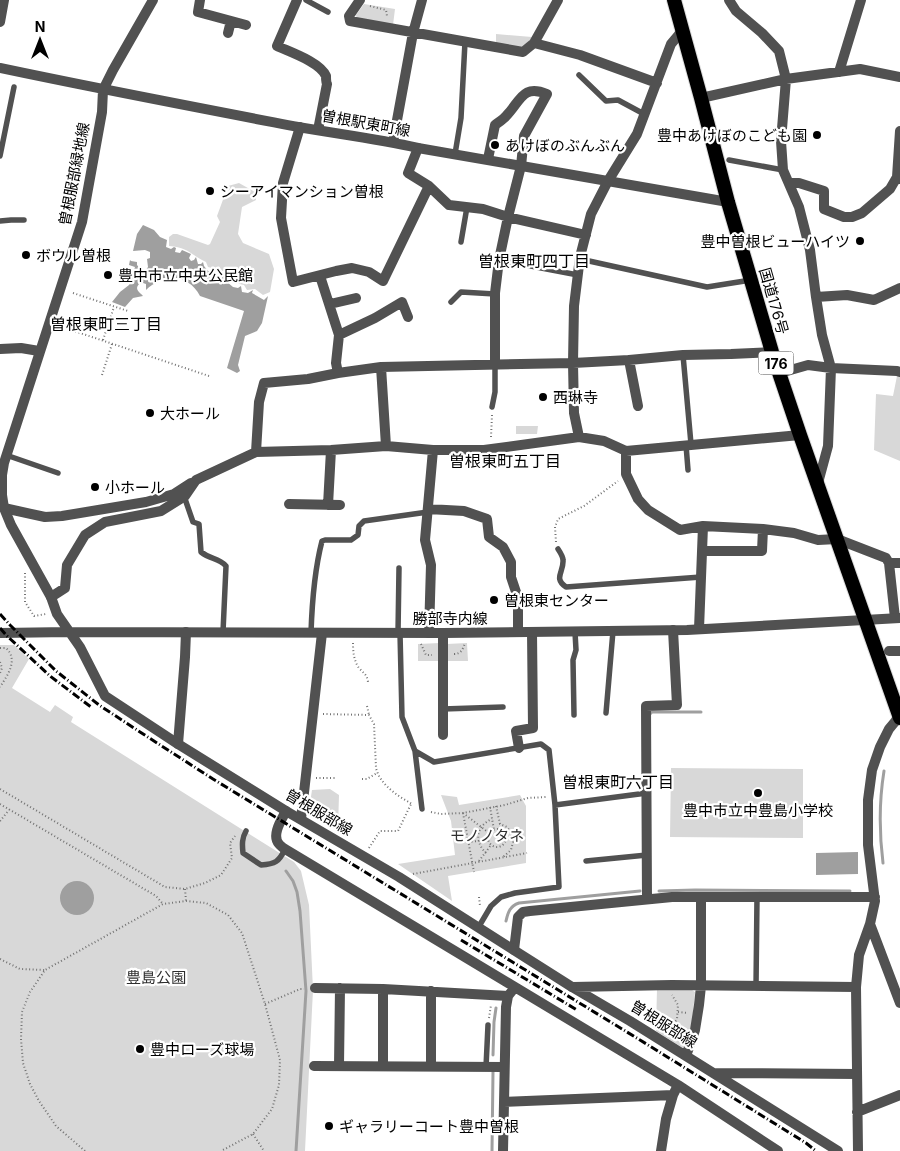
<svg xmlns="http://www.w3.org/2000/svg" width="900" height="1151" font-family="Inter,'Noto Sans JP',sans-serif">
<rect width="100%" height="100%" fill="#fff"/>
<path fill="#d8d8d8" d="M364,4L395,9L393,25L357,19L356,15Z
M496,34L532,37L528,44L519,48L496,44Z
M239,183L255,192L256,200L242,207L238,234L243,243L269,254L274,269L270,292L263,295L255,289L247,290L244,285L231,282L227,272L208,267L206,262C191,255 188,247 169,246V237L173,234H177L208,245L210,244L220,222L217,216L228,186Z
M897,376L900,377V461L874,450L876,394L893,396Z
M516,426H538L537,434H516Z
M440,643V661H418V644Z
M467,643L468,661H448L447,644Z
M0,645H14L29,659L12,688L50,712L55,705L73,717L71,722L294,862L301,871L309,905L313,990L305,1151H0Z
M671,768L803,769V838L670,837Z
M330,789L339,795L338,827L309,810L312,790Z
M441,795L457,797L459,805L520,795L526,806V863L448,876L452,901L398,864L455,855L451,821Z
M657,989L692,990L695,992L692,1023L687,1045L683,1048L656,1031Z"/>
<path fill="#9f9f9f" d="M143,225L154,230L160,237L167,240L166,247L171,249L174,247L176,248L175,252L180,253L182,250L191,254L189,258L191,261L194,260L196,257L198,264H201L203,262L204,266L208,271H212L214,270L216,273L225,276V278L229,279L227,282L233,287L238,288L241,286L242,292L248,293L253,290L252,293L264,300L268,296L262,323L257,331L245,336L238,365L240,371L237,373L227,368L244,311L200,296C189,274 163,273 146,290V284L143,283L139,284C134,290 140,292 143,296L133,298L125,307L112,302L120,292L129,285L135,267L129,265L130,260L131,261L137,262V265L141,270H146L148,267L147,259L150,258V252L145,250L133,251L137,234Z
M858,852V874L816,875V853Z
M60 898a17 17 0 1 1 34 0a17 17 0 1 1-34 0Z"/>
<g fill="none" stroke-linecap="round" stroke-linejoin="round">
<path stroke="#9f9f9f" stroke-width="3" d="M648,716L652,712H701
M883,863C879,831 879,802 884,771
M286,871L293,881L297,892L300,911L306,991L296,1151
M659,891L695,890L850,891
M506,921C508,912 510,906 519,903L640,891
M493,1055L494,1022L496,1008
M492,1151L493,1072"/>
<defs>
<path id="trunk" d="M674,0L701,98L728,202L772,352L800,435L900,718"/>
</defs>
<use href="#trunk" stroke="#dbdbdb" stroke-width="16"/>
<path stroke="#737373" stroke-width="2" stroke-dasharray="1 2.5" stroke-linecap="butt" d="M370,6L386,10L387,16
M73,293L128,311
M62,327L209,376
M103,340L114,307
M102,375L112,344
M491,437L492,415
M556,542L555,527L558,519L584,506L618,481
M25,573V602L34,616L46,614
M353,643C353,652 354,661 359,668C363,673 367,674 368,682
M421,644L426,655H432
M0,648H6C19,660 7,676 0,687
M454,654C461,654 463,649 465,643
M0,662L2,668L0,673
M367,706L369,715
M323,714L369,715L374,724L376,768C380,785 398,796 412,804
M316,778H336
M362,779H367L377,773
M0,789L165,887L185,889L205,883L221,875L232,858L230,843L235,836
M0,804L156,896L163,904
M496,806L500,824L507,827L511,833L513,842L511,850L502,858
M490,807L494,830
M431,812L441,814L463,813L505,805L528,798L546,797
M463,813L474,872
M463,813L489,833
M0,821L9,810
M488 838a9 9 0 1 1 18 0a9 9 0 1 1-18 0Z
M468,842L488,840
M369,848L380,831H398L411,804
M486,853C474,841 476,826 492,819
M479,861L491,845
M413,874L527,853
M185,889L186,901
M479,897L480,906
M0,959L20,969L45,970
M265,1004L300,989H304
M678,1012L688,1013
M489,1018L491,1005
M668,1033L677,1019L678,1005L672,995
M253,1134L264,1151
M85,1151L56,1126L39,1101L30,1084L23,1063L21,1039L22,1012L30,992L45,970L163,904L186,901L206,903L228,915L242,933L265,1004L280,1060L279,1085L272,1109L253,1134L221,1151"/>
<path stroke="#515151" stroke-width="5.5" d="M306,0L328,12
M579,75L606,101L618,100L644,114
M455,154L461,118L465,42
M0,156L14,87
M729,160L783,170
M0,221L11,220H24
M461,242L467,207
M580,259L707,287L751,280
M499,260L578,275
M451,302L461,292L495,294
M683,355L691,444
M492,407L495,392V365
M686,445L688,470
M6,455L58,473
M184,496L193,522L199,524L201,552C211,560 218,557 226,566L223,632
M558,549C560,552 563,557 563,560C564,572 553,578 566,587L701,577
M311,633C312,602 314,572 322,541L325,540H351L358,535L359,526L364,521L428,512
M398,633L399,568
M400,633L402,717L415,751L434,762L541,744L549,750L555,805L559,887L515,893L501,897L491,906L478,928
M443,709L503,707
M606,713L613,631
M574,715L573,660L576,650L575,632
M415,751L422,809
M555,805L647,793
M246,831C242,838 242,844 243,853L261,865C275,864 279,862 285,849
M586,861L647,855
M756,987L757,897
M486,1067L488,1025"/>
<path stroke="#515151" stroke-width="10" d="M200,0L198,12L246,25
M297,0L277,46C290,52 320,62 326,76C326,77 326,83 327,84L318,130
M360,0L349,16L350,21L523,52L534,43L558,0
M729,0L736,11L762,33L779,51L786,79L781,141L783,170L799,207L810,250L816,297L822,335L831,368L828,446L818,483
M0,22L4,0
M682,31L671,44L637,134L608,181L591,214L580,257L574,306L573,363L574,413L579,437L604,441L626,451V474L638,499L648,510L680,530L703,526L699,629
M228,33L231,21
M534,43L580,55L657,83
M839,72L861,0
M701,98L786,79L860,69L900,77
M300,127L283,183L281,218L293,282L336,271L352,268L369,272L383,281L429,186
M900,131L897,177L900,179
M393,142L413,33L422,0
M418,148L408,173L429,186L449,205L483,209L508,217L586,235
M488,159L495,125C499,122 504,119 507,115C521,100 523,84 547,94L524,136L521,166L508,217L499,260L495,293V365
M790,183H799L824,191V209L844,217H852L862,213L890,189L897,177
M320,276L339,335L336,363L338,373
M816,297L847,295L874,300L900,288
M330,304L356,298
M339,335L375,318L402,302L408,317
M629,360L638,406
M381,367L386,446
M780,373L808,365L831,368L897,371L900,372
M626,451L800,435
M256,452L259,402L264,383L308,379L338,373L381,367L573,363L629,360L683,355L731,354L772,352
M289,504L340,505
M328,505L331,450
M4,508L45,517L62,516L146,502L174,494L191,483
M428,509L464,511L487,519L489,537L503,547L511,562V577L518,598V632
M703,526L763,529L794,533L818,540L837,539L886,558L889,563L895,618
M702,551H762L763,529
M889,563H900
M51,597L65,588L67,565L85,535L105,522L161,511L185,496L196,480L256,452L331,450L386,446L433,450H484L579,437
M429,633L431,565L425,540L433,450
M889,651H900
M443,735V633
M178,744L185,657L186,632
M519,748L516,731L533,728L532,632
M286,811C282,819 271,835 279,844C279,845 285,849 285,849L678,1085L778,1151
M301,819L313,713L322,633
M647,899L646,706L677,705L673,630
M870,924L900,1003
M514,950L518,917L523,912L530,911L672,897H875
M572,987L630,1021L838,1151
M573,987L672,985L856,987
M315,988L383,989L508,996
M431,991V1066
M686,1056L695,1030L699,1005L701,986V897
M314,1066L504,1067
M339,1066L340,988
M383,1066V989
M714,1073L857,1074
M504,1102L673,1095L678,1085
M857,1112L900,1095
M503,1151L506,1007L508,996L512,991
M661,1151L666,1119L673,1095
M858,1151L856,987L859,955L870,924L875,901L868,845V800L872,770L880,747L889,729L899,717"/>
<path stroke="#515151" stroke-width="10" d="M153,0L113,70L103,90L102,112L82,222L4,463L2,475V495L4,508L11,525L51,597L57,614L80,647L105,696L178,744L286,811L399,877L572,987
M0,68C99,89 199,108 298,127C338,134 378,139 418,148L728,202
M0,349L21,348L39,351
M0,633L69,632L443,633L687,630L900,618"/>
<use href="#trunk" stroke="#000" stroke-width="14"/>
<path stroke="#000" stroke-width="3" stroke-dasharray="8 2.5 1 2.5" stroke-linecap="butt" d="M0,614L10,625L56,671L99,705L140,732L213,779L640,1040L806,1143L816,1151
M0,628L6,635L50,676L91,707
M461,940L577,1010"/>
</g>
<g fill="#000" stroke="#fff" stroke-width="2">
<circle cx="817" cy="135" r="5"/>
<circle cx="495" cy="145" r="5"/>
<circle cx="210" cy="191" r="5"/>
<circle cx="860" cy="241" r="5"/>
<circle cx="26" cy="255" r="5"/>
<circle cx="108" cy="275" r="5"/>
<circle cx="543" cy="397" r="5"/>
<circle cx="150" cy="413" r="5"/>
<circle cx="95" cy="487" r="5"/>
<circle cx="494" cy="600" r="5"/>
<circle cx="758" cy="793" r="5"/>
<circle cx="140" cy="1049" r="5"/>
<circle cx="329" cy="1126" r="5"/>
</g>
<g text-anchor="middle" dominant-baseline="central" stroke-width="4.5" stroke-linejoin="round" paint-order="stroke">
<rect fill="#fff" stroke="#4c4c4c" stroke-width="1" x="758.5" y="351.5" width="35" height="23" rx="4"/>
<g font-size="14" font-weight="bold" fill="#000">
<text x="776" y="363">176</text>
</g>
<g font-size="15" fill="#000" stroke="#fff">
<text transform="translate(366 123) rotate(10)">曽根駅東町線</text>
<text transform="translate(74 174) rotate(-79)">曽根服部緑地線</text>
<text transform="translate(774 301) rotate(74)">国道176号</text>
<text x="450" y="618">勝部寺内線</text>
<text transform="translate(319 812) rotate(31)">曽根服部線</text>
<text transform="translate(664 1024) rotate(32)">曽根服部線</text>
</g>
<g font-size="15" fill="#000" stroke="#fff" text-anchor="start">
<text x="807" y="135" text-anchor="end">豊中あけぼのこども園</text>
<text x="505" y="145">あけぼのぶんぶん</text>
<text x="220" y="191">シーアイマンション曽根</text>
<text x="850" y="241" text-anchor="end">豊中曽根ビューハイツ</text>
<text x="36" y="255">ボウル曽根</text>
<text x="118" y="275">豊中市立中央公民館</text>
<text x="553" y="397">西琳寺</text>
<text x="160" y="413">大ホール</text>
<text x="105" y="487">小ホール</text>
<text x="504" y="600">曽根東センター</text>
<text x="758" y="810" text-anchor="middle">豊中市立中豊島小学校</text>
<text x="150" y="1049">豊中ローズ球場</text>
<text x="339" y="1126">ギャラリーコート豊中曽根</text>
</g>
<g font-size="15" fill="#2f2f2f" stroke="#fff">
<text x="487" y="835">モノノタネ</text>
<text x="156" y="977">豊島公園</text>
</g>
<g font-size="16" fill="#000" stroke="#fff">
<text x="534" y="261">曽根東町四丁目</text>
<text x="106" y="324">曽根東町三丁目</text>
<text x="505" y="461">曽根東町五丁目</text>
<text x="618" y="782">曽根東町六丁目</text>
</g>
</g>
<g transform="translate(40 40)" stroke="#ffffff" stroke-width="4" paint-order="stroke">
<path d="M0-4L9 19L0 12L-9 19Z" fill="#000000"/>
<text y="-8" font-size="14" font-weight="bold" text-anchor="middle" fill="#000000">N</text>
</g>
</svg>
